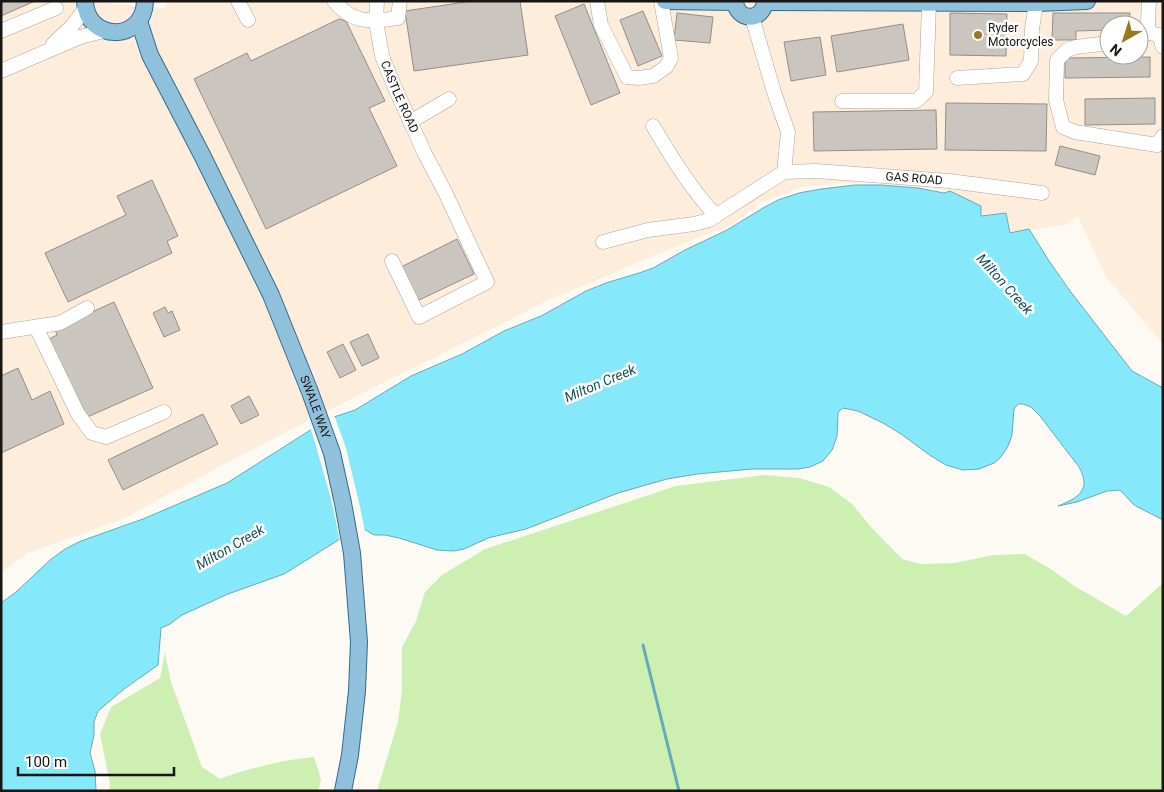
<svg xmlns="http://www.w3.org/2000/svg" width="1164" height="792" font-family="Roboto,sans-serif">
<rect width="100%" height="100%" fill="#fdfaf3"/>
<path fill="#feeddb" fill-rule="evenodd" d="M1,1H92L165,9L168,1H1163V344L1106,277L1078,216L1066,225L1010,233L1005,213L980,215V206L950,191L872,181L803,187L762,202L729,227L704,235L544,302L468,341L390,379L259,446L120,520L28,553L1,573ZM1109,25H1139V55H1109Z"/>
<path fill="#cdefb1" d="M765,475L799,478L829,487L852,504L872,528L902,559L921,564L954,563L994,555L1025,554L1052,570L1076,587L1126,616L1163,583V791H377L398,722L402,689V647L416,621L425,592L442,575L485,549L676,486Z
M165,652L171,682L202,767L220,779C250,768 282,760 314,757L321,779L318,791H109L110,784L100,734L111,707L160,678Z"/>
<path fill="#86e9fb" stroke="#65aab6" d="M855,185H881L918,188L944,193L950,191L981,206V216L1006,213L1010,233L1029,229L1049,261L1070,291L1132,371L1163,388V520L1134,505L1120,490L1107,491L1077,502L1058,506C1078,498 1092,490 1079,467L1040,416L1031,407L1023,404H1018L1014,409L1012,435L1009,444L1005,451L1000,458L994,463L979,469L963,470L946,465L931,456L901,434L883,423L858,411L843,408L840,410L838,413L837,436L832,450L823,461L810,467L798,469H752L697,474L667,479L618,493L526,529L488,538L464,549L454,551L437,550L399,538L385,535H374L364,529L340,539L284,574L228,594L182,615L170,624L161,628L158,665L124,689L98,711L94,722V735L90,753L95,771L96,791H1V603L16,592L50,560L65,549L81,541L143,519L227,483L312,429L334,417L355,410L411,376L462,354L504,331L541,316L586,291L606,283L639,273L653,268L685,250L727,230L763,208L778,200L799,193L821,189Z"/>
<path fill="#fdfaf3" d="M334,415L346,448L360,507L365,532L340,542L332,503L316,446L310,427Z"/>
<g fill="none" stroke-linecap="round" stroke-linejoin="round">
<path stroke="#65aab6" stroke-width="3" d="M643,645L679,791"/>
</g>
<path fill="#cbc5c0" stroke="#948d89" d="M1,1H35L1,16Z
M472,1H520L528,55L414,71L405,11Z
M584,4L620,93L591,105L555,16Z
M643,11L662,56L638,66L620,20Z
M677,13L713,17L710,43L674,40Z
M950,13L1007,14L1006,56L950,55Z
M1053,13H1130L1129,25H1109V30L1076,31V40H1052Z
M339,19L346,21L385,101L369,108L397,166L266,229L194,79L247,53L251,61Z
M903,24L909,60L837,72L831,36Z
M820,37L826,75L791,81L784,42Z
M1150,57V77L1065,78V58Z
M1155,98V124L1085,125V99Z
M946,103L1047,104L1046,151L945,150Z
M936,110L937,149L814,151L813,112Z
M1060,146L1100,156L1095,175L1055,165Z
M152,180L178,236L167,241L172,253L68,302L45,253L126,215L117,196Z
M457,239L474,274L417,301L401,267Z
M114,302L153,388L85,418L49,339L57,335L55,329Z
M165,307L168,313L172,311L180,330L164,337L153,313Z
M368,334L379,358L362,366L350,342Z
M343,344L356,370L340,378L327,352Z
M18,368L32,400L50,391L64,424L1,453V376Z
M249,396L259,415L241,424L231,406Z
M203,414L218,444L123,490L108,460Z"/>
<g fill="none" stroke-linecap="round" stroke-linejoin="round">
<defs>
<g id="minor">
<path d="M238,1L248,20"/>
<path d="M334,1C353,24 371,22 398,18L400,1"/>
<path id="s1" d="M377,1L376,21L382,56L395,88L425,154L446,194L487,282L419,317L392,261"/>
<path d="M597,1L601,25L627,77L639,78L653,76L666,67L671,58L661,1"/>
<path d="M1149,1L1148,21L1149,33"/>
<path d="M752,17L774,92L788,132L784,172"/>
<path d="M1,31L56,8"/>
<path d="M1139,36L1149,33L1159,35L1163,47"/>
<path d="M1109,43L1076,47L1067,50L1057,60L1056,100L1063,127L1075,132L1157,145L1163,136"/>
<path d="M53,44L72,26L85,9"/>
<path d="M1,71L80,37L104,31"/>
<path d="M957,78L1023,74L1031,61L1032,29L1036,3"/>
<path d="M842,101H916L926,92L929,3"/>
<path d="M410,122L449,99"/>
<path d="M653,126C672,158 691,189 716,216"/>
<path id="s2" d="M603,242L648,230L694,224L709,220L784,172L816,171L897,177L949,181L1042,193"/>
<path d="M36,327L78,414L92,433L106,437L164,412"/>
<path d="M1,332L60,323L87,308"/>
</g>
<g id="major">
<path d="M85,1C86,42 144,43 145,1"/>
<path d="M665,1L735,2"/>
<path d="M735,1C737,22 763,22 765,1"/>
<path d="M765,2L1036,3L1087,1"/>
<path id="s3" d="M139,21L150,55L202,155L271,295L310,392L332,453L343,503L352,553L359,642L357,691L350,755L343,791"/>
</g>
</defs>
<use href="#minor" stroke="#a8a59f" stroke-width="15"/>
<use href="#major" stroke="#366a87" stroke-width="18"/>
<use href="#minor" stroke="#fff" stroke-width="14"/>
<use href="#major" stroke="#90c1dc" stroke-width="16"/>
</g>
<circle fill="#9a7721" stroke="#fff" stroke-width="2" cx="978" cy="35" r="5"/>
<g text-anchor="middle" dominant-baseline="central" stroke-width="5" stroke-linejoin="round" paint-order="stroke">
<g font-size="12" fill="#171614" stroke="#fff" text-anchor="start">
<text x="988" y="28">Ryder<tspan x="988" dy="14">Motorcycles</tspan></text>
</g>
<g font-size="12" fill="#171614" stroke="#fff">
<text stroke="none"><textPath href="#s1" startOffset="100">CASTLE ROAD</textPath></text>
<text stroke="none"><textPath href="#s2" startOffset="328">GAS ROAD</textPath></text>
<text stroke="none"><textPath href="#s3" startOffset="425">SWALE WAY</textPath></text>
</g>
<g font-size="14" font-style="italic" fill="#17525b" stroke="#fff">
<text transform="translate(1005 284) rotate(48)">Milton Creek</text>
<text transform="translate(600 383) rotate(-23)">Milton Creek</text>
<text transform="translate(230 547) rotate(-30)">Milton Creek</text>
</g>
</g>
<rect width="1164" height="792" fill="none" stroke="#171614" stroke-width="5"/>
<g transform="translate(1124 40) rotate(219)"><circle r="24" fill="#ffffff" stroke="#a2a2a1"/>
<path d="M0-4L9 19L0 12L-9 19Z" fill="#9a7721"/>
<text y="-8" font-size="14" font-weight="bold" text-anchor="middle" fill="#171614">N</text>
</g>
<path d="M18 767v8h156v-8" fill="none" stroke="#171614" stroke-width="2.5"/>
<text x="25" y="767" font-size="15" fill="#171614" stroke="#ffffff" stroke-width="4" paint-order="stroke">100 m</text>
</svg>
